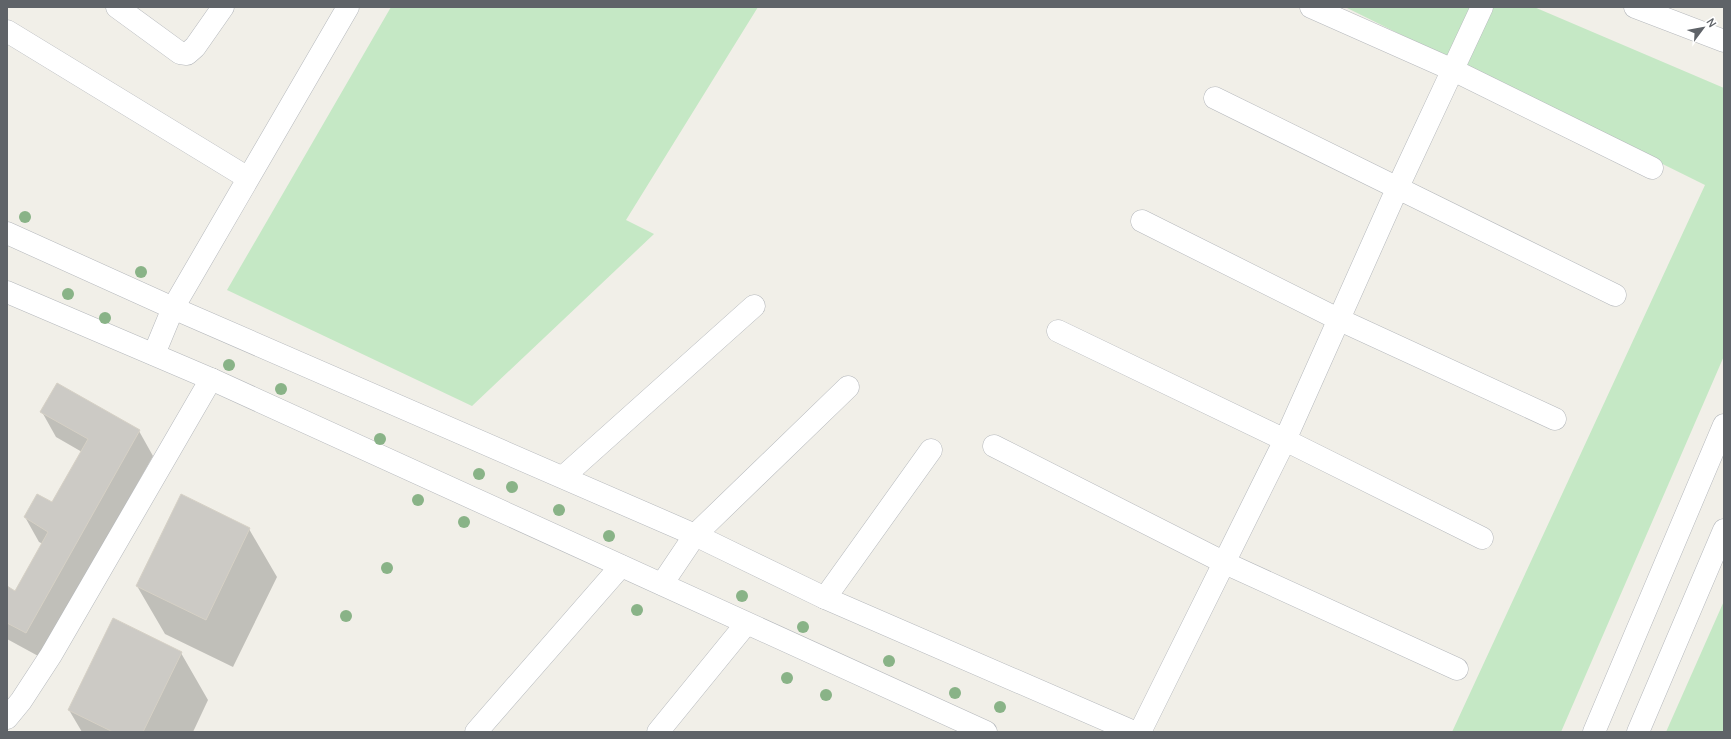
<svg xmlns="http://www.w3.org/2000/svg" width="1731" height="739" font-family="Manrope,sans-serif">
<rect width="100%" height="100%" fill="#f1efe8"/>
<path fill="#c5e8c5" d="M391,7H758L626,220L654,234L472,406L227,290Z
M1345,7H1534L1724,88V356L1561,732H1452L1705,185Z
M1724,601V732H1666Z"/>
<path fill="#0003" d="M42,412L139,431L153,456L40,657L7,639V588L15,592L43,544L39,542L25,517L53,503L82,452L56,437Z
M249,529L277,577L233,667L165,634L137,586Z
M181,653L208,700L193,732H82L69,710Z"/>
<path fill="#cccac5" stroke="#d6d1c6" d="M57,383L140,430L26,633L7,623V586L15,591L48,532L24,517L37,494L52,502L88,439L40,412Z
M181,494L250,528L206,620L136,586Z
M113,618L182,652L143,732H113L68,710Z"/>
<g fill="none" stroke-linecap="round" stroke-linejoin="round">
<defs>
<path id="minor" d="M117,7L180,53L187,54L195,47L223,7
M1311,7L1453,70L1652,168
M1635,7L1724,41
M7,31L248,178
M1215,98L1615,295
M1142,221L1340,320L1555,419
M1058,331L1285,440L1482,538
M154,354L173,308L348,7
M994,446L1225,563L1457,669
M563,477L754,306
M662,584L695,535L848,387
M825,598L931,450
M7,718L21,701L51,655L211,379
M476,732L621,566
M658,732L746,624
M1140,732L1285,440L1397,189L1482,7
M1594,732L1724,425
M1638,732L1724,530"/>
<path id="tertiary" d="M7,233L173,308L695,535L825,598L1134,732
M7,292L211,379L986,732"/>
</defs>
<use href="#minor" stroke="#b5b8bc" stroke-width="23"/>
<use href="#tertiary" stroke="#b5b8bc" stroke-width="23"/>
<use href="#minor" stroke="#fff" stroke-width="22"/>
<use href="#tertiary" stroke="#fff" stroke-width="22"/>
</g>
<g fill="#89b387">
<circle cx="25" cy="217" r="6"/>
<circle cx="141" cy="272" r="6"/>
<circle cx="68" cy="294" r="6"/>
<circle cx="105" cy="318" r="6"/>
<circle cx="229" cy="365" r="6"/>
<circle cx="281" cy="389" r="6"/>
<circle cx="380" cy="439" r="6"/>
<circle cx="479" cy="474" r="6"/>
<circle cx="512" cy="487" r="6"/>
<circle cx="418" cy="500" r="6"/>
<circle cx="559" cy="510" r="6"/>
<circle cx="464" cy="522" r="6"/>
<circle cx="609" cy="536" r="6"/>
<circle cx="387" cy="568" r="6"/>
<circle cx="742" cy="596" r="6"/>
<circle cx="637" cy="610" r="6"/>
<circle cx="346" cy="616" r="6"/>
<circle cx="803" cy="627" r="6"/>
<circle cx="889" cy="661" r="6"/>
<circle cx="787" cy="678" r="6"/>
<circle cx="955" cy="693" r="6"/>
<circle cx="826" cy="695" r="6"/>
<circle cx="1000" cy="707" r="6"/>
</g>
<rect width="1731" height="739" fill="none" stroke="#5f6368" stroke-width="16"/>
<g transform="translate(1703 28) rotate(58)" stroke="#ffffff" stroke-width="3" paint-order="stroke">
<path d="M0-3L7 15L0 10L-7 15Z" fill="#5f6368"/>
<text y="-6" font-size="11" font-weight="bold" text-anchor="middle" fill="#5f6368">N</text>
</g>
</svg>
